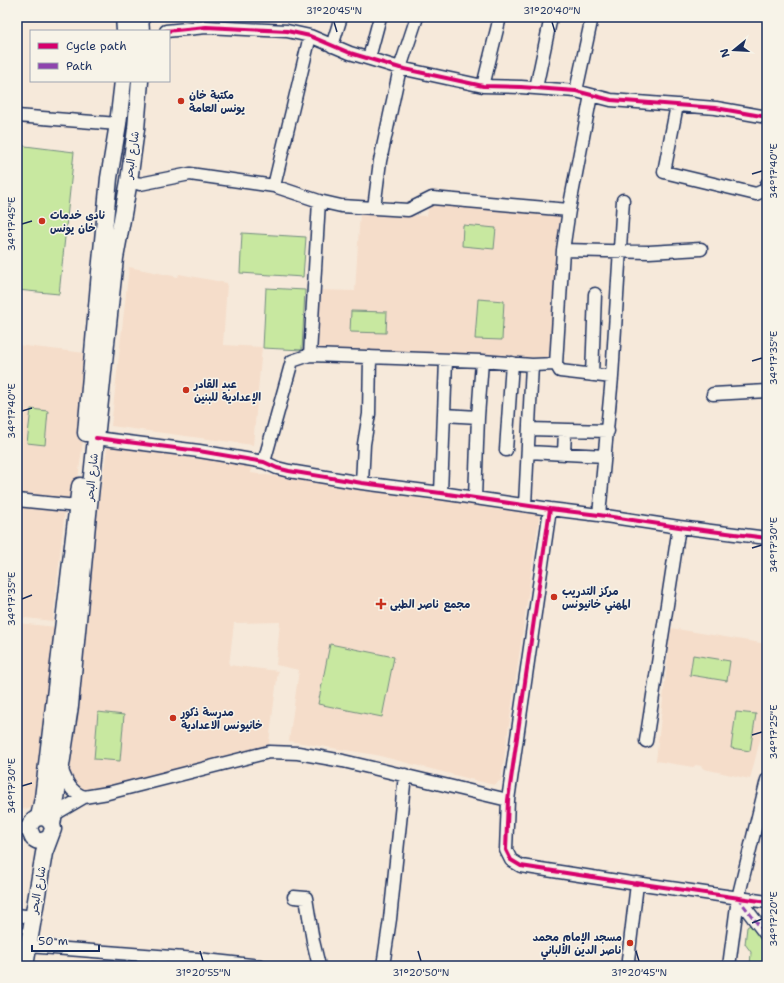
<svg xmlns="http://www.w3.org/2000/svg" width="784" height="983" font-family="'Shantell Sans','Playpen Sans Arabic',sans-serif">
<rect width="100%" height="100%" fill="#f6e9da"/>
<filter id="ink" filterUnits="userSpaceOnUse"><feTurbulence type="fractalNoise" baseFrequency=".025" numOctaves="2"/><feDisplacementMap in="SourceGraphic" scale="8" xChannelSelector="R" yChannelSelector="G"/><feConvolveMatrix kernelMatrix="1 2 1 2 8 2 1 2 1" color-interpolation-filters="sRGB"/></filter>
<g filter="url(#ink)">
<path fill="#f5ddca" d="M429,203L561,210L550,358L431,357L312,351L316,290L355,291L360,212L427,216Z
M129,267L178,277L179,274L227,283L223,345L262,347L253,445L111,426Z
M17,345L94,354L75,503L17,496Z
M109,435L253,453L251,473L540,512L501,780L494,785L376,755L289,741L299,670L276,665L280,622L234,623L229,665L278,671L268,750L99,791L67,795L89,567Z
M17,501L65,508L53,621L17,617Z
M17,623L56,627L36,806L28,809L17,808Z
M671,628L767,644V713L750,779L704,769L701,766L696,765L693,767L656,761Z"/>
<path fill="#c8e8a0" stroke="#728c7f" d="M17,145L74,152L59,294L17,290Z
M463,225L496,228L494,249L462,246Z
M242,233L306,237L303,277L240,273Z
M266,288L305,290L302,350L263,348Z
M478,299L504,301L502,340L475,339Z
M351,311L387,312L386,333L350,332Z
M31,409L48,411L45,445L27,443Z
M330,644L394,657L382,717L318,704Z
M693,655L730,661L727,681L690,675Z
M98,712L124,715L120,761L94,759Z
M736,712L756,714L750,751L731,748Z
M764,916H767V966H750L751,952L745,944L747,927Z"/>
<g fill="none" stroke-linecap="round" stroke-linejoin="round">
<defs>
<path id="minor" d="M166,31L206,27L287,31L310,36L350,53L400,68L483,86L521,87L576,91L611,100L716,108L767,117
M332,46L341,17
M369,58L380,17
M483,86L500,17
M536,88L551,17
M576,91L592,17
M591,95L569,210L563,250L556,364L560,371L612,377
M677,105L664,172L756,194L765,190L767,184
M17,116L118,124
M129,181L140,184L190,174L274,186L319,201L310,355
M274,186L310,36
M319,201L341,206L408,210L432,198L569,210
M374,208L380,161L400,68L417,17
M563,250L649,252L701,249
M592,375L595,294
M713,394L767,391
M444,415L478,417
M529,429L608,431
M96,438L199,451L264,462L277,468L289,471L362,483L441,493L550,509L599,515L679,527L767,538
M506,450L512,363
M528,452L605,456
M564,454L565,430
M264,462L292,361L310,355L482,361L532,365L556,364
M362,483L364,444L369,414L370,357
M441,493L446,360
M475,498L478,417L482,361
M17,500L77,506
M525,505L532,365
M550,509L508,800L506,850L511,860L521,866L637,884L636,883L767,902
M599,515L612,377L623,200
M646,741L679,527
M61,768C66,781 70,792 84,797
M55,814L84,797L108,793L269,752L298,753L343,761L508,800
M17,829H29
M294,897L306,898L313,941L319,966
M738,898L767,936
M17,915L33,917
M28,946L197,959L260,966
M383,966L390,919L405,775
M630,966L628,960L637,884
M729,966L738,898L767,780"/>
<path id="major" d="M124,17L125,31
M140,17L141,31
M86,433L100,272L109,178L118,124L123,81
M39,817L43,798L80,486
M52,825L70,706L87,524L115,258L129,181L136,129L140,81
M25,966L44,853L53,829C50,813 32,814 29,829L33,838C38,842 43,842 49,838"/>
</defs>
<use href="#minor" stroke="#1b2f5e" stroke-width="15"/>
<use href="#major" stroke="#1b2f5e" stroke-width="19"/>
<use href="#minor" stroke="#f7f3e8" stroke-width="12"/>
<use href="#major" stroke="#f7f3e8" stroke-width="16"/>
<path stroke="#8e44ad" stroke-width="3" stroke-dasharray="6 3" stroke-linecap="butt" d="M738,898L767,936"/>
<defs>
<path id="cycleway" d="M166,31L206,27L287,31L310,36L350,53L400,68L483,86L521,87L576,91L611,100L716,108L767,117
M96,438L199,451L264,462L277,468L289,471L362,483L441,493L550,509L599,515L679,527L767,538
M550,509L508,800L506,850L511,860L521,866L637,884L636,883L767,902"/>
</defs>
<use href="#cycleway" stroke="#f7f3e8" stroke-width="6"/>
<use href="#cycleway" stroke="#d6006c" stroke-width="4"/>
</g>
</g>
<path fill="none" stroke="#1b2f5e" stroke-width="1.5" d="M334,22L337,32M552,22L555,32M752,174L762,171M22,224L32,221M752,361L762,358M22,411L32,408M752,548L762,545M22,599L32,595M752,735L762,732M22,786L32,783M752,923L762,919M200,951L203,961M418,951L421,961M636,951L639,961"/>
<g fill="#c8321e" stroke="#f7f3e8" stroke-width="1.5">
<circle cx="181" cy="101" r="4"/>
<circle cx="42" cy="221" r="4"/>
<circle cx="186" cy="390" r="4"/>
<circle cx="554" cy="597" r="4"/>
<path d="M379 598h4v4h4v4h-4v4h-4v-4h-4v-4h4z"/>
<circle cx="173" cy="718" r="4"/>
<circle cx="630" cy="943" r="4"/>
</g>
<g text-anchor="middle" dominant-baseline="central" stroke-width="3" stroke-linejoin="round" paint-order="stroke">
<g font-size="11" font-weight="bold" fill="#1b2f5e" stroke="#f7f3e8" text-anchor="start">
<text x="189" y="95">مكتبة خان<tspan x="189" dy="13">يونس العامة</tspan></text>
<text x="50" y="215">نادى خدمات<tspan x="50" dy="13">خان يونس</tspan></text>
<text x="194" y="384">عبد القادر<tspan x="194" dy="13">الإعدادية للبنين</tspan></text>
<text x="562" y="591">مركز التدريب<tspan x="562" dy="13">المهني خانيونس</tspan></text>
<text x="390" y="604">مجمع ناصر الطبى</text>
<text x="181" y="712">مدرسة ذكور<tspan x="181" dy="13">خانيونس الاعدادية</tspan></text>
<text x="622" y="937" text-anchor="end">مسجد الإمام محمد<tspan x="622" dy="13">ناصر الدين الألباني</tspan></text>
</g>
<g font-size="11" fill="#1b2f5e" stroke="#f7f3e8">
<text transform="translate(132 155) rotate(-82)">شارع البحر</text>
<text transform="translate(92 477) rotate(-84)">شارع البحر</text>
<text transform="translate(38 890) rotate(-80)">شارع البحر</text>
</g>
</g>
<rect width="784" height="983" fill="none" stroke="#f7f3e8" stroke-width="44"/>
<rect x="30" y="30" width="140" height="52" fill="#f7f3e8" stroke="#9fa5b1"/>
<rect x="38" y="43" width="20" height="6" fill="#d6006c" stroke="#9fa5b1"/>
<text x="66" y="50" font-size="12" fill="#1b2f5e">Cycle path</text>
<rect x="38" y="63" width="20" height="6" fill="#8e44ad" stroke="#9fa5b1"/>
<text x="66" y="70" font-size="12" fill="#1b2f5e">Path</text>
<g transform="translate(734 50) rotate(252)" stroke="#f7f3e8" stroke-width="3" paint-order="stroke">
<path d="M0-3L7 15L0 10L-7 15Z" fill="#1b2f5e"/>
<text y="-6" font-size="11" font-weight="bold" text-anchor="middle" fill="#1b2f5e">N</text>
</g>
<path d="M32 945v6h67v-6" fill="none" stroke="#1b2f5e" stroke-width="2"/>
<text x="38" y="945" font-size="12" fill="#1b2f5e" stroke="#f7f3e8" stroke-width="3" paint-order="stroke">50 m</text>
<rect x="22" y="22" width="740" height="939" fill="none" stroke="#1b2f5e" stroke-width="1.5"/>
<g font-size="10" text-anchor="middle" fill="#1b2f5e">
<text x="334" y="14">31°20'45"N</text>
<text x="552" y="14">31°20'40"N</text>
<text transform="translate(773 171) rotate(-90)" y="4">34°17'40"E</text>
<text transform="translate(11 224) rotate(-90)" y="4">34°17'45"E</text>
<text transform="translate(773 358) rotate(-90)" y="4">34°17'35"E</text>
<text transform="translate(11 411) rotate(-90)" y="4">34°17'40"E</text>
<text transform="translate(773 545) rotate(-90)" y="4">34°17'30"E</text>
<text transform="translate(11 599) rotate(-90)" y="4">34°17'35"E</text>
<text transform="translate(773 732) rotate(-90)" y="4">34°17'25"E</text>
<text transform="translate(11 786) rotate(-90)" y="4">34°17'30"E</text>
<text transform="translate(773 919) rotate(-90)" y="4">34°17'20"E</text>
<text x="203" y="976">31°20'55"N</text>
<text x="421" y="976">31°20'50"N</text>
<text x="639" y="976">31°20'45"N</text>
</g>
</svg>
